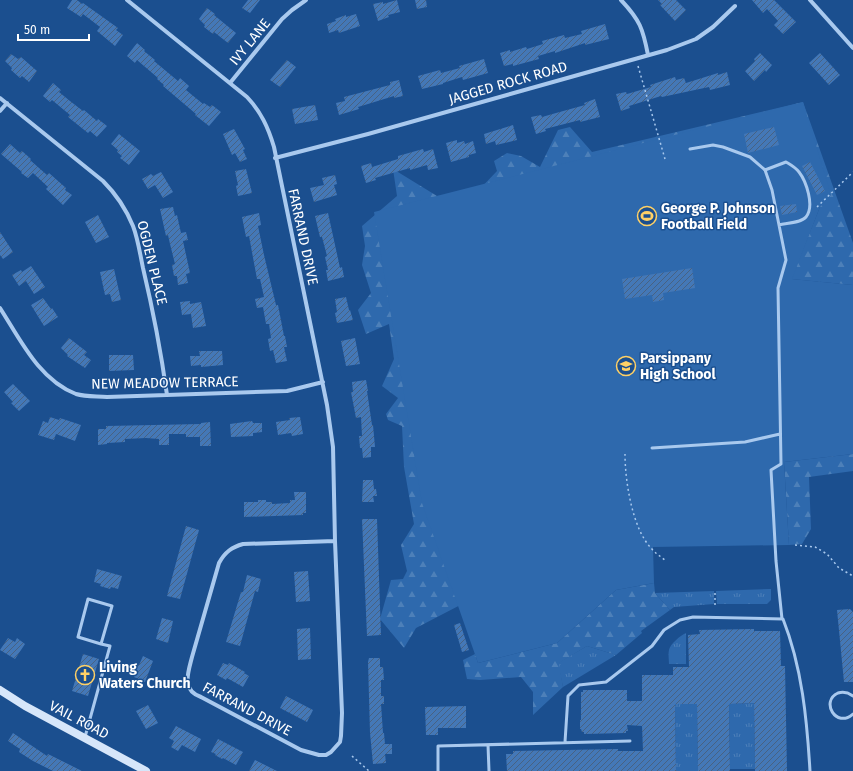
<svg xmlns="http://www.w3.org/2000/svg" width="853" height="771" font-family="'Fira Sans',sans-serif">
<defs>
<pattern id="grass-tufts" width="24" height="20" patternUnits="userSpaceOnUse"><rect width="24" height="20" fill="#2e69ad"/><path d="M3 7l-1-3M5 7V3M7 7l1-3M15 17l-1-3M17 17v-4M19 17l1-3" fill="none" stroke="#4d80b9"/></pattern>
<pattern id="forest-firs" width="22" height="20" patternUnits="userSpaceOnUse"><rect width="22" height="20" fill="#2e69ad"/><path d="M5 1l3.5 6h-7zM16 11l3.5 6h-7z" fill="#4d80b9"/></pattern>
<pattern id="building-hatch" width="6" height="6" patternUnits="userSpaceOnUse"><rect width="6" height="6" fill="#4478b7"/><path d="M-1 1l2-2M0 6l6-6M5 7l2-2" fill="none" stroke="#486282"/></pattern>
</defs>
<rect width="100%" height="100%" fill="#1b4f8f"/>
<path fill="url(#grass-tufts)" d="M771,589V600L767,604H717L716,591Z
M714,591V604L674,607L670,610L655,593Z
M686,633V664H669C669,660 668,654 669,650C670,644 680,636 686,633Z
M587,646L616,655L563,687L558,663Z
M754,703L755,769H730L729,704Z
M675,704H697L698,771H676Z"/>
<path fill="url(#forest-firs)" d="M803,102L853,243V285L791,279L820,207L813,160L468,601L416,628L404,648L380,619L391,580L403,579L407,571L401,545L414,524L404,467L402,426L388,420L386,414L398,398L382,386L394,359L389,324L366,334L358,310L371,293L362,265L365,246L362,226L397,196L393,169L437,196L477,192L497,171L494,161L507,153L521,156L540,167L558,130L570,127L592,152Z
M853,454V471L809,477L811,529L802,544L789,545L784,462Z
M654,583L655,593L670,610L641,631L642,633L616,655L587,646L559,663L563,687L533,715V692L521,677L480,680L467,679L463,660L475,654L478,663L557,643L616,590Z"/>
<path fill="#2e69ad" d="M803,102L831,195L820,207L792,279L853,285V454L784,462L789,545L653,547L654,583L616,590L557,643L478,663L422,503L374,212Z"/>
<path fill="url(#building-hatch)" d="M72,0H77L82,4L83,3L118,28L116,30L123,35L115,46L97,31L100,27L83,14L81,17L67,8Z
M248,0H260L250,13L242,8Z
M397,0L400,12L388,15L389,17L378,21L373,4L383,2V4Z
M415,0H426L427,7L417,9Z
M658,0H676L686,10L675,21L660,5L662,4Z
M752,0H774L796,22L783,34L774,25L778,21L767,9L763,13Z
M207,8L215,14L214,15L236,33L228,43L214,32L213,34L204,27L205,25L199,19Z
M356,14L360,26L339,33L338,30L329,33L327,24L336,21L335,19L346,15V17Z
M605,24L609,39L585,45V43L555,53V51L538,56L539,59L513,66V64L504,66L500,53L510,50V52L526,47L527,49L543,44L542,41L564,35L565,38L582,34L581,31Z
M137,43L145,50L144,51L155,60L154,61L178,81L180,78L189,86L186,90L203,104L204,103L210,107L212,105L221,112L209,126L195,115L196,114L163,86L164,85L157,79L158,78L137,60L135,63L127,56Z
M760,53L772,65L766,72L765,70L754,81L745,71L755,61L754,59Z
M820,53L840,75L829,85L809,63Z
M11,54L18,59L21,57L37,71L29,82L22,76L20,78L11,70L12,68L5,61Z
M484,59L488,73L463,80L462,77L443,83V84L422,89L418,76L440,70L441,73L460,68L459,66Z
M287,60L296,67L280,87L270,80Z
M727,72L730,85L710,90L709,87L662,97L661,96L629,106L630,108L621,111L616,94L626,92L627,94L651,87L650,85L675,77L676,80L684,78L686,83L718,73V75Z
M399,80L403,96L394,98V96L368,104L358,107L359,109L339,115L336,103L345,101L344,97L390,85V82Z
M53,83L61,90L59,92L70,101L83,111L84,110L97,121L98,119L107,126L97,137L90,131L88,133L68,117L70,115L52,100L50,102L43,96Z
M595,99L600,117L580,122V120L545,129L546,131L536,134L531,117L541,115L542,117L556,113L585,105L584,103Z
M315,105L318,120L295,124L292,109Z
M513,125L517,140L496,145L495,141L486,144L484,134Z
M774,127L779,145L748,153L744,134Z
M234,129L245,149L243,150L247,159L240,162L235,153L232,155L223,134Z
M119,134L140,151L129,165L120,158L122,156L117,152L118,150L111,144Z
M457,140V143L464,141L465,144L473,141L476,153L469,155V157L451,162L446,143Z
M10,144L20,153L22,151L31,159L30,160L47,175L49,173L66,188L65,190L72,195L63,205L46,189L48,187L33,173L28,178L21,173L22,172L1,154Z
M423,149L424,152L433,149L438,168L428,170L427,165L410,170V168L375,178L376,180L366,183L361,166L371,163L372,167L398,159V156Z
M810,162L825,191L817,195L802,166Z
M246,169L252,193L238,196L236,186L238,185L235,171Z
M161,172L173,192L163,198L155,185L148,189L142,179L151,174L153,176Z
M335,175L337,184L334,185L337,195L314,202L310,188L324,185L322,178Z
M796,204L797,212L782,215L780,206Z
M173,207L175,216L177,215L181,233L186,232L188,240L183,241L190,273L186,274L188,283L178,285L177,276H174L172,265L175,264L170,244L168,235L166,236L160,209Z
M259,213L261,225L258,226L264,255L276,305H278L284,336H285L287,347H284L287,361L276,363L273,350L270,351L268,339L271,338L269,324H266L263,307L257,308L255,299L264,297L260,279H257L249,236L246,237L242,217Z
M328,213L337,254L340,268L342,267L344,277L328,281L326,270H328L325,257L327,256L322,237H320L315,216Z
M98,215L109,237L96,243L85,222Z
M0,232L13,252L3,259L0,255Z
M31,266L45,287L34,294L26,281L19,286L12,275L21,270L22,272Z
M692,268L695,288L663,293L664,300L653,302L652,295L625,299L622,279Z
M114,269L121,300L112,302L110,294L105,295L100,272Z
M346,297L349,310H350L353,320L337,323L335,313L337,312L335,299Z
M43,298L51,309L52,308L58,317L44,326L31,305Z
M190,301V304L201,302L206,326L193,328L191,314L182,315L180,302Z
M69,338L87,352L84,355L91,360L85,368L67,356L68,355L61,348Z
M355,338L360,364L346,366L341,341Z
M199,351H222L223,365L201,367V365L191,366L190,356H200Z
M109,355H133L134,370L109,371Z
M366,380L368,391H367L372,425H373L375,447H371V457L363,458L362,448H360L359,436H362L361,417L356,418L351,392H353L352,382Z
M13,384L30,401L19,411L11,403L13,402L4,392Z
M50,417L59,420L60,418L81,425L75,441L56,434L54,440L38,435L43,421L48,423Z
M300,417L303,434L292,436L291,433L278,435L276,422L290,420L289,418Z
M252,421L253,423H262V432L253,433V436L231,437L230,424Z
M210,422L211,446H200V437H186V434H169V445H159V439L146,438L125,439V442L107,443V444L98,445V429H106V426L201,424V423Z
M363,480H373L374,489H376L377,496H373L374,502H362Z
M294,492H306V513H303V515L244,517V502H258V500H266V502H272V504L290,503V500H295Z
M362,519H377L381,635L367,636Z
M186,526L199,530L180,599L167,596Z
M97,569L122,576L118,589L111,587L110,589L100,586L101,584L94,582Z
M308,571L310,601L296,602L294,572Z
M247,575L261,579L258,592L255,591L240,646L226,642L241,592H243Z
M850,609L853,612V682H844L837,610Z
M162,618L173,621L168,643L156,639Z
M460,623L469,650L462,652L454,625Z
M310,628L311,659L298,660L297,629Z
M754,629V631H780L781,666H785L787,771H755L754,703L729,704L730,771H698L697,704H675L676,771H507L506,754H513V751L618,749V751H643L642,726L627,725L628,731H626V733L584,734V732H582L581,729H580V720H581V692H583V690H627V701H642V675H673V667H689L688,635L700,634L699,630Z
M8,638L15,642L17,638L25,644L15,659L0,650Z
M83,654L99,659L88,696L72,691Z
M143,656L153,661L145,682L134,677L136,672L133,670L136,664L139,665Z
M369,658H380V667H383L384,680H381V696H384V704H381L383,733H384L385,744H392V754H385L386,763L373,764L370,733L368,662Z
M223,663L228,665L229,663L245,672L244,673L249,676L243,687L227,678L226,680L217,675Z
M286,696L313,710L307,722L280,708Z
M148,705L158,723L146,729L136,711Z
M466,706V728H438V735H426L425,707Z
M176,726L201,739L195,752L182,745L178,751L171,747L174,741L169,738Z
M13,733L47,756L48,754L82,771H53L33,761L19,752L20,749L8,741Z
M218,739L243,752L236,765L223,758L222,759L215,755L216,754L211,752Z
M255,760L277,771H249Z"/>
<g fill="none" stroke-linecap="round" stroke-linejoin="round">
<path stroke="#a9c9ee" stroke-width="1.5" stroke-dasharray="2 3" stroke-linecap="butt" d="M638,66L665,159
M817,207L853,172
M625,454C625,480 632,528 651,548C655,553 660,556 665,560
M795,545L815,547L827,554L839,568L853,576
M715,605V591
M352,756L369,771"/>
<path stroke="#a9c9ee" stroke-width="3" d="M690,149L713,145L723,147L750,157L765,170L772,190L786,260L778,288L781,464L771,470L776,561L782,619
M765,170L786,162C791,165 795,167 799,172C806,181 815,206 806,217C801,223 787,223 779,225
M652,448L745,442L780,434
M853,696C849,693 844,691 838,693C820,701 836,729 853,714
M85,737L110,646L101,644L112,606L88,599L78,637L101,644
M565,742L568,696L579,685L606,682L652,646L664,630L680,620L693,617L783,619C802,667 807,720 810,771
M488,745L489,771
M438,771V746L630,741"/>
<path stroke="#a9c9ee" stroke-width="4" d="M127,0L247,97C261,112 268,127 274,147L327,405L333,447L335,541
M621,0C640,20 643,29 648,55
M810,0L853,48
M230,83L282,19L292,10L306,0
M0,98L103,181C116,194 126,209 133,226C138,239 140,254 143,268C153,310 161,352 167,395
M0,111L7,103
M275,158L368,134L667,50L696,39L713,27L735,6
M0,308C20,339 39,380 76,394C86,397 97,396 107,397L287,391L323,382
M335,541L342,713L341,736L340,742L331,752L326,755H319L301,750L201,697C181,690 188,673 192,657L219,563C225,552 232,547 243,544Z"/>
<path stroke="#d6e6fa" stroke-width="8" d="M0,690L25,706L146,771"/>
</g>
<defs>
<symbol id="stadium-ring" viewBox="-11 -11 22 22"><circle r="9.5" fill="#1b4f8f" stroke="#ffd166" stroke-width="1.5"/><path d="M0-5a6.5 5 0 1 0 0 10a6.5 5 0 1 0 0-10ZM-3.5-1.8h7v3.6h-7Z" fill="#ffd166"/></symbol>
<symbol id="school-ring" viewBox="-11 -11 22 22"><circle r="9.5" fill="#1b4f8f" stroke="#ffd166" stroke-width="1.5"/><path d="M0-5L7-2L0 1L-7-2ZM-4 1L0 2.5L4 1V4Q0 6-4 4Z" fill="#ffd166"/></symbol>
<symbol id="church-ring" viewBox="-11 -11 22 22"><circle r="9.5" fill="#1b4f8f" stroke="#ffd166" stroke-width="1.5"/><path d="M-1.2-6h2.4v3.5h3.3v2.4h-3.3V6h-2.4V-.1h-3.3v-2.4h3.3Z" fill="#ffd166"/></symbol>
</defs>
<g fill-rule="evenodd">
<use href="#stadium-ring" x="636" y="205" width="22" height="22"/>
<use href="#school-ring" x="615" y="355" width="22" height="22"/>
<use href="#church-ring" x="74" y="664" width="22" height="22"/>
</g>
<g text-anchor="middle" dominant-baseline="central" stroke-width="3" stroke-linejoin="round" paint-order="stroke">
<g font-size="14" fill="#fff" stroke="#1b4f8f">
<text transform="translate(250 42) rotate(-51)">IVY LANE</text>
<text transform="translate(508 83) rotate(-16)">JAGGED ROCK ROAD</text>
<text transform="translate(303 237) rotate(78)">FARRAND DRIVE</text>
<text transform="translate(152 263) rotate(76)">OGDEN PLACE</text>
<text transform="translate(165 383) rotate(-1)">NEW MEADOW TERRACE</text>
<text transform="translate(247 709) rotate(28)">FARRAND DRIVE</text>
<text transform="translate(79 720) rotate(28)">VAIL ROAD</text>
</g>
<g font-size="14" font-weight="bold" fill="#fff" stroke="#1b4f8f" text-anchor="start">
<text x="661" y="208">George P. Johnson<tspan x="661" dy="16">Football Field</tspan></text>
<text x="640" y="358">Parsippany<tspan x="640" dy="16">High School</tspan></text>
<text x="99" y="667">Living<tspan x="99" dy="16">Waters Church</tspan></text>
</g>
</g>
<path d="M18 34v6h71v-6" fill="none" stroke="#ffffff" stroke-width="2"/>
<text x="24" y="34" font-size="12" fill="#ffffff" stroke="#1b4f8f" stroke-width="3" paint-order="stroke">50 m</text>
</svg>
